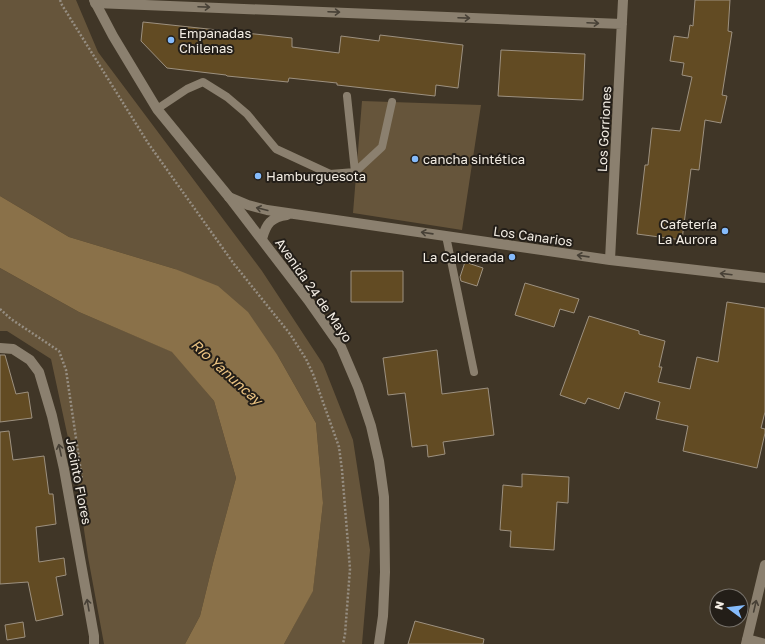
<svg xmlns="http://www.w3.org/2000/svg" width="765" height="644" font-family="'Golos Text',sans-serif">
<rect width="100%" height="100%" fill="#403627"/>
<path fill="#66553b" d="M0,0H76L98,52L262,271L323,364L353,440L370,550L362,644H284L313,590L323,503L316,423L278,356L175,269L69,237L0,196Z
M362,101L481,105L462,230L353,213Z
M0,268L79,312L173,352L214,401L236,478L213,563L200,616L185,644H104L88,557L76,475L51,359L7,331H0Z"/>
<path fill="#8a7149" d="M0,196L69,237L175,269L218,286L248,312L278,356L316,423L323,503L313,591L284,644H185L200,616L213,563L236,478L214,401L172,352L79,312L0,268Z"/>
<path fill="#624b23" stroke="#9d9180" d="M695,0H730L728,31L732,32L722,95L727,96L721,123L705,120L699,170L691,169L682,240L637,234L645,165H648L652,128L680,131L692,77L682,75L684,63L670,61L674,36L688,38L690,25L693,26Z
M143,22L292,38V47L339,53L341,36L379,41L380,35L463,45L458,88L436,85L435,96L337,85V83L289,78L288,82L227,76L226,75L167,68L141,41Z
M501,50L585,54L583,100L498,96Z
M465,262L483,268L477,286L461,281L460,277Z
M351,271H403V302H351Z
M525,283L579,299L574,313L560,309L554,327L515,315Z
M727,302L765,308V412L761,428L765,429V433L757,468L683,451L688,426L656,419L660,402L625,392L619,409L588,398L585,404L560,395L589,316L639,331V334L665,341L659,367H662L658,382L690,389L697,357L718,362Z
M437,350L442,394L488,388L494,435L443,442L445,454L428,457L427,445L412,447L405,393L388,395L383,358Z
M0,355H5L16,394L28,392L32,418L0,422Z
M9,431L13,460L44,456L49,494H53L56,524L36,527L39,562L64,558L66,575L56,577L63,615L36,621L28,582L0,584V432Z
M522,474L569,477L568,503L557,502L554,550L510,547L511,531L500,530L503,485L522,487Z
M415,621L484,639L483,644H408Z
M23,622L25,637L7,640L5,625Z"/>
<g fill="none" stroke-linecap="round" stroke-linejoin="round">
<path stroke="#968e82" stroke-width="2.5" stroke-dasharray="2 2" stroke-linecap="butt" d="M60,0L62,5L148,143L234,264L290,334L306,359L313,374L339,447L342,470L350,569L345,634L343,644
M0,309L11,319L59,351L66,370L82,479"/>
<path stroke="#8b806f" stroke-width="8" d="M347,96L355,172
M157,109L187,89L203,82L227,97L247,114L276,149L330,174L355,172L382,147L392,102
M446,236L474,372"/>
<path stroke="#8b806f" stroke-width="10" d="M95,3L622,24
M229,197L248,205L267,210L610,260L765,278
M262,239C266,224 271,217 287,215
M610,260L623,0
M0,348L13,349L30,360L39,372L52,416L64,469L94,636V644
M747,639L765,644
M746,644L765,565"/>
<path stroke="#8b806f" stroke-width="10" d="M94,0L113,36L157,109L229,197L308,300L341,347L358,387L371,426L379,461L384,497L385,572L383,616L379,644"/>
</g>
<defs><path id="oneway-shaft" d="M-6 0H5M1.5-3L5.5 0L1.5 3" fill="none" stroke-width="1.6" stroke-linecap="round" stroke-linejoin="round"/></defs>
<g stroke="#474036">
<use href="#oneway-shaft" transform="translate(204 7) rotate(2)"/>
<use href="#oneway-shaft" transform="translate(334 12) rotate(2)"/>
<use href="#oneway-shaft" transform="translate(464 18) rotate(2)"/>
<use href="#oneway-shaft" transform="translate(593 23) rotate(3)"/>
<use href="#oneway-shaft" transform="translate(262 209) rotate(-166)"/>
<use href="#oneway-shaft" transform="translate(427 233) rotate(-172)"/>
<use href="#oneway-shaft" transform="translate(583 256) rotate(-172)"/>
<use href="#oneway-shaft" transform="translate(726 274) rotate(-173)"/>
<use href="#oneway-shaft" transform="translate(60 450) rotate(-102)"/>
<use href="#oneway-shaft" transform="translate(88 605) rotate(-100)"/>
<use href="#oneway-shaft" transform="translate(755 606) rotate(-77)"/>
</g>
<g fill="#85bbfb" stroke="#231e18" stroke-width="1.5">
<circle cx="171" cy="40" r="4"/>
<circle cx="415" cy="159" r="4"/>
<circle cx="258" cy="176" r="4"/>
<circle cx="725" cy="231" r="4"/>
<circle cx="512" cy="257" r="4"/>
</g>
<g text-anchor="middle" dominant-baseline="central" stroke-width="4" stroke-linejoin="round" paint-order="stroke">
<g font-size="13" fill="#f3ede4" stroke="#231e18" text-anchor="start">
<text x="179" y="33">Empanadas<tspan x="179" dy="15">Chilenas</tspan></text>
<text x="423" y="159">cancha sintética</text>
<text x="266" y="176">Hamburguesota</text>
<text x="717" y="224" text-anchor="end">Cafetería<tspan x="717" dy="15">La Aurora</tspan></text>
<text x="504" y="257" text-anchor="end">La Calderada</text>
</g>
<g font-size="13" fill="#f3ede4" stroke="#231e18">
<text transform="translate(604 129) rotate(-87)">Los Gorriones</text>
<text transform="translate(533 236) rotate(8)">Los Canarios</text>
<text transform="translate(314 290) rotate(55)">Avenida 24 de Mayo</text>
<text transform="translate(79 481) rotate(79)">Jacinto Flores</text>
</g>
<g font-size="14" font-style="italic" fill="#ebc382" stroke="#231e18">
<text transform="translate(227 372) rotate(42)">Río Yanuncay</text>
</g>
</g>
<g transform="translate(729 608) rotate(285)"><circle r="19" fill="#231e18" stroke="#76716a"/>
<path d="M0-3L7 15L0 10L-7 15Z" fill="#85bbfb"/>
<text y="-6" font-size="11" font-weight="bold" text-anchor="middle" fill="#f3ede4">N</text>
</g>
</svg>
